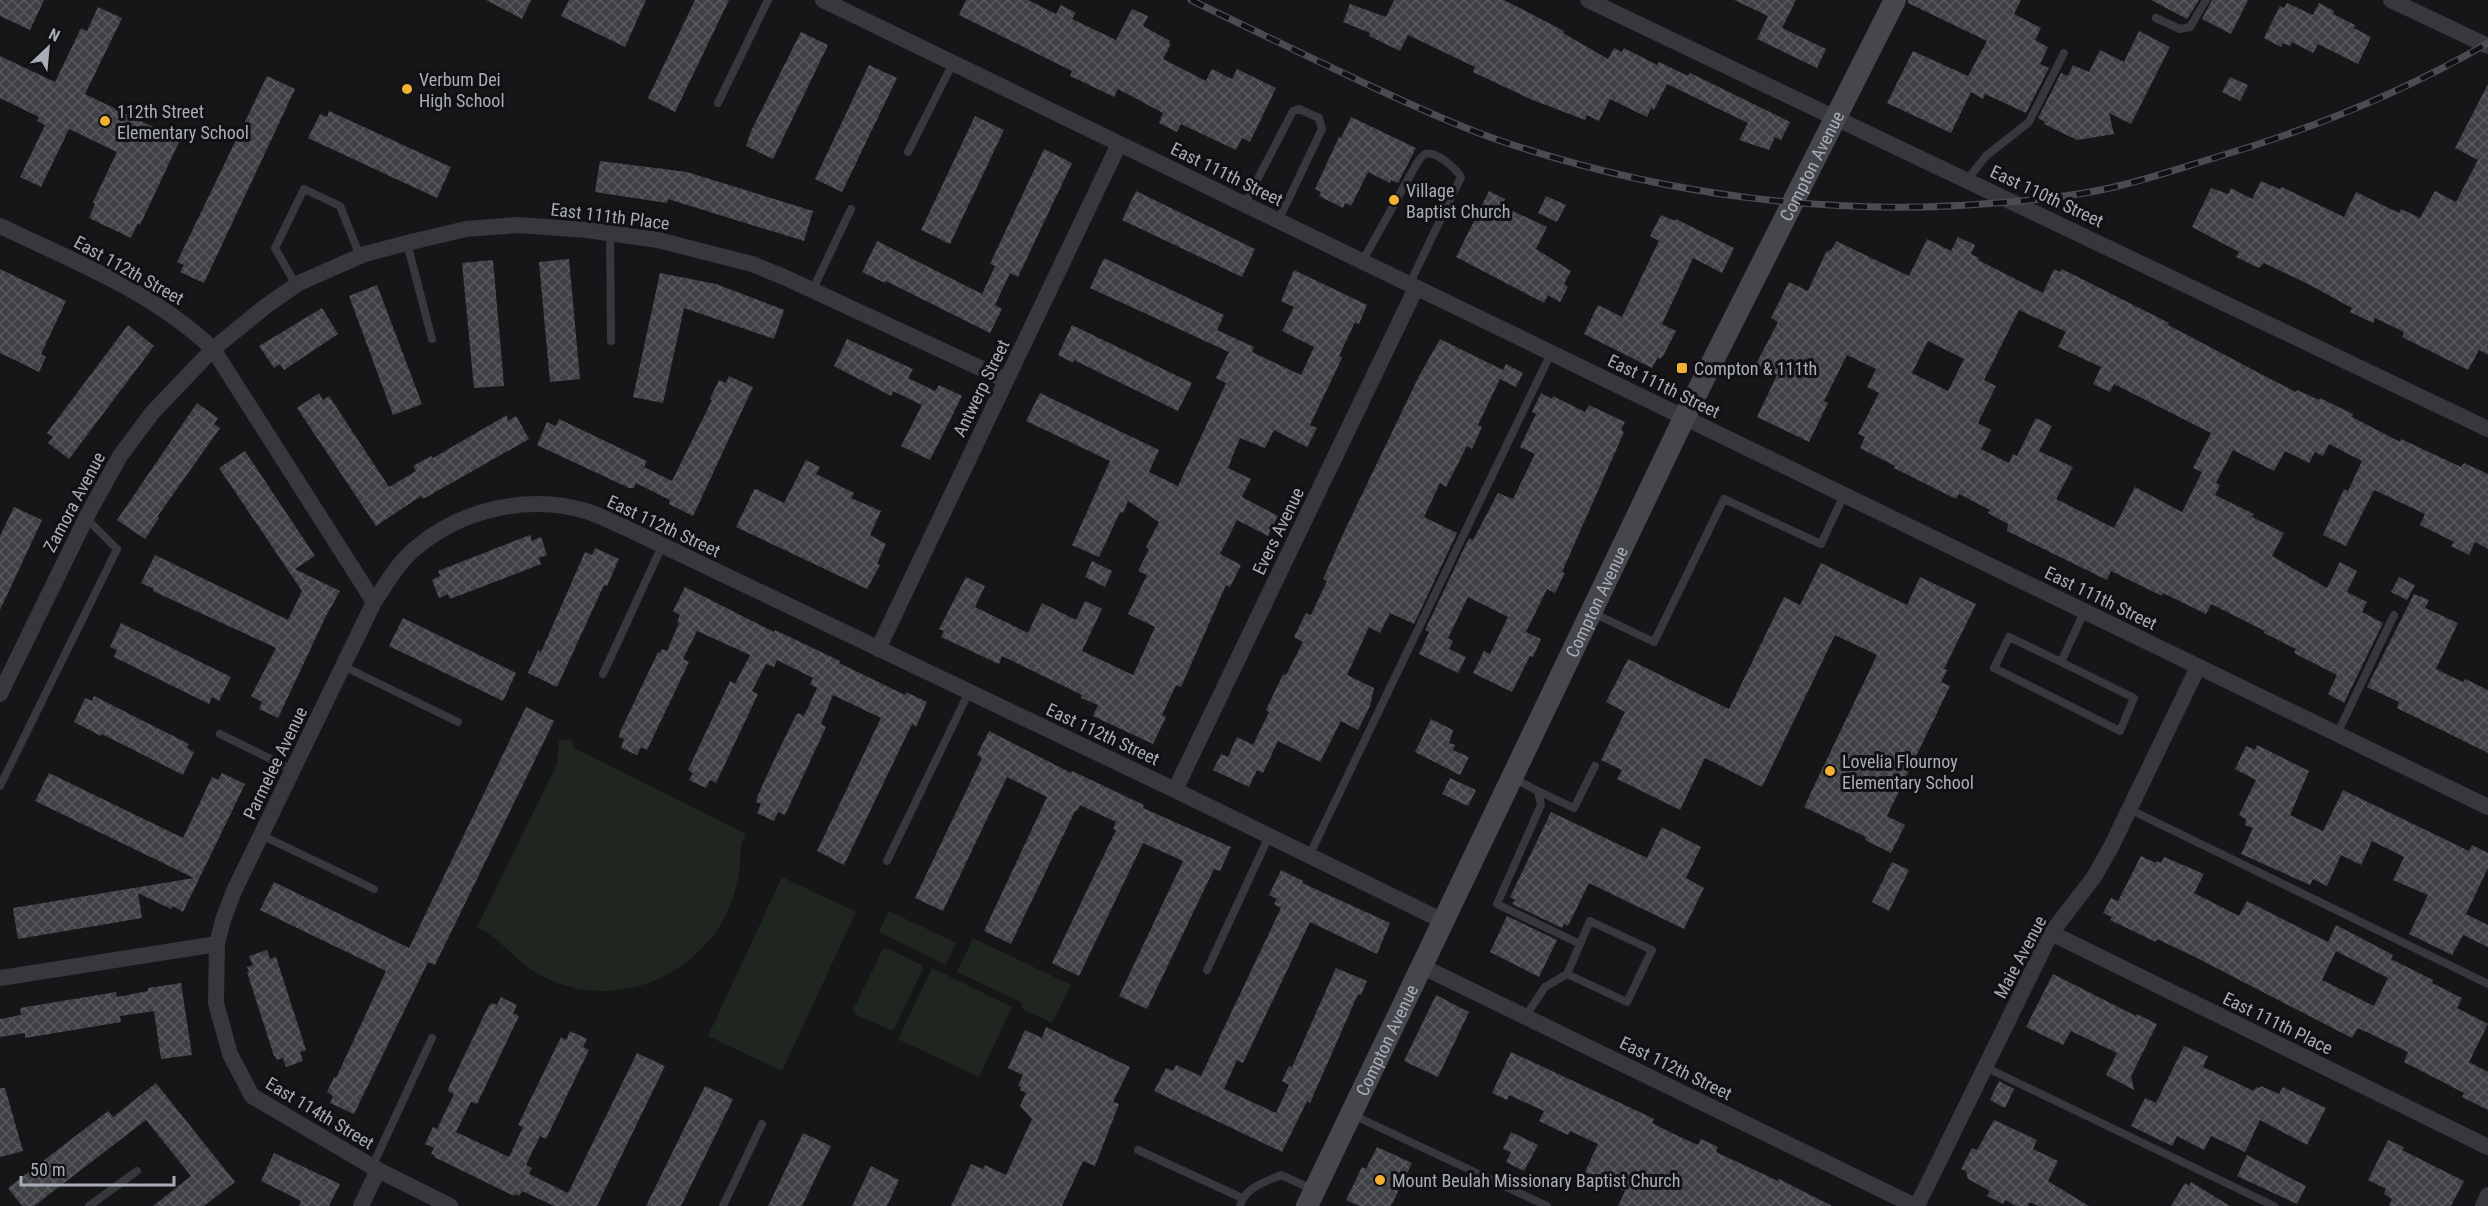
<svg xmlns="http://www.w3.org/2000/svg" width="2488" height="1206" font-family="'Roboto Condensed',sans-serif">
<defs>
<pattern id="building-cross-hatch" width="8" height="8" patternUnits="userSpaceOnUse" patternTransform="scale(1.5)"><rect width="8" height="8" fill="#404145"/><path d="M0 0l8 8M0 8l8-8" fill="none" stroke="#595a5e"/></pattern>
</defs>
<rect width="100%" height="100%" fill="#161618"/>
<path fill="#1e261f" d="M571,739L574,748L746,834C739,845 741,852 740,864C738,881 733,902 725,917C690,982 608,1011 542,976C515,962 502,939 477,927L557,764L559,741Z
M782,877L856,912L782,1071L708,1036Z
M889,911L956,943L946,965L879,932Z
M973,938L1071,985L1052,1023L1021,1008L1023,1003L957,972Z
M887,948L921,965L923,969L894,1029L890,1030L855,1014L853,1010L883,949Z
M932,968L1012,1007L979,1077L898,1039Z"/>
<path fill="url(#building-cross-hatch)" fill-rule="evenodd" d="M0,0H44L30,30L0,16Z
M486,0H531L522,19Z
M569,0H646L625,47L561,16Z
M695,0H729L675,112L648,98Z
M966,0H1028L1056,14L1061,5L1076,13L1072,19L1116,40L1132,9L1148,16L1143,26L1170,41L1168,43L1171,44L1163,59L1206,81L1212,69L1232,79L1237,69L1276,88L1250,142L1242,138L1236,150L1181,124L1177,132L1159,123L1163,113L1118,89L1114,97L1081,81L1070,76L1072,71L959,15Z
M1394,0H1504L1564,31L1563,33L1608,59L1614,48L1622,52L1624,48L1657,65L1659,62L1688,76L1690,73L1790,122L1781,140L1775,137L1769,150L1739,140L1748,123L1667,84L1654,110L1651,108L1647,117L1610,99L1599,121L1587,115L1585,120L1530,99L1473,72L1475,67L1408,35L1400,51L1369,36L1370,33L1343,22L1350,4L1386,17Z
M1734,0H1796L1782,28L1826,49L1817,68L1757,39L1768,16Z
M1908,0H2021L2014,14L2041,28L2035,40L2048,47L2040,64L2049,68L2026,113L1985,94L1983,99L1971,92L1951,133L1887,103L1913,51L1968,76L1987,41L1908,3Z
M2151,0H2199L2187,19Z
M2212,0H2248L2231,34L2202,19Z
M2287,3L2313,15L2319,3L2334,11L2333,14L2355,25L2354,28L2371,37L2358,64L2318,44L2313,53L2292,42L2290,46L2283,43L2281,47L2264,38L2280,6L2284,8Z
M98,7L122,18L85,94L180,140L140,225L138,223L131,238L89,218L95,204L93,202L117,152L69,129L41,187L20,177L45,125L37,121L39,117L0,98V56L55,82L81,28L87,31Z
M2139,31L2170,47L2131,124L2109,113L2114,134L2077,140L2044,124L2045,122L2038,118L2061,73L2068,76L2073,65L2089,72L2100,50L2124,62Z
M801,32L828,45L773,159L746,146L751,131Z
M869,65L897,78L842,192L815,179Z
M267,76L295,89L204,283L180,272L184,265L177,262Z
M2230,77L2248,85L2240,101L2222,92Z
M2488,84V355L2479,350L2468,370L2402,337L2404,332L2375,318L2373,323L2350,312L2352,308L2310,285L2264,263L2259,268L2236,257L2239,252L2192,227L2211,188L2228,194L2231,188L2252,199L2261,181L2279,189L2282,187L2344,217L2356,192L2399,213L2401,209L2420,218L2435,191L2456,202L2478,160L2455,148Z
M329,111L451,167L437,198L308,138L320,114L327,117Z
M975,116L1004,130L950,244L921,230Z
M1351,117L1416,148L1398,183L1391,180L1390,183L1368,172L1351,206L1345,203L1343,208L1319,196L1321,192L1315,189L1339,137L1341,138Z
M1044,149L1072,163L1018,277L1010,273L995,305L1002,309L990,333L886,281L885,283L862,272L877,241L982,294L995,266L990,264Z
M600,161L687,172L813,211L804,241L668,199L667,203L595,192Z
M1136,191L1255,249L1242,277L1122,220Z
M1489,191L1505,199L1502,206L1547,227L1536,249L1571,271L1564,284L1568,287L1560,302L1548,295L1544,303L1456,257Z
M1546,196L1566,205L1557,222L1538,213Z
M1661,215L1675,221L1676,219L1734,248L1722,273L1693,258L1662,324L1676,331L1663,356L1660,359L1658,357L1652,368L1584,334L1598,305L1622,317L1659,241L1650,236Z
M1958,237L1975,245L1971,254L1979,258L1978,260L2043,293L2054,269L2060,272L2062,269L2169,323L2168,325L2261,374L2296,392L2297,390L2319,400L2320,398L2353,414L2352,417L2400,442L2401,439L2461,467L2464,463L2488,474V549L2475,542L2469,555L2451,546L2454,542L2420,525L2425,514L2374,490L2346,546L2323,535L2344,489L2348,491L2362,461L2329,444L2323,456L2315,452L2309,463L2285,451L2274,471L2233,450L2216,483L2220,485L2215,495L2254,514L2252,517L2284,533L2272,556L2327,588L2340,562L2357,571L2347,592L2367,602L2362,612L2383,623L2344,703L2328,694L2337,675L2294,653L2296,649L2264,633L2265,631L2211,604L2206,614L2163,593L2162,596L2111,571L2107,580L2007,531L2008,524L1988,513L1990,510L1959,494L1956,499L1894,468L1895,466L1860,448L1865,437L1858,434L1879,393L1867,387L1876,369L1847,355L1824,401L1828,403L1809,442L1757,417L1777,375L1756,364L1778,322L1771,318L1789,282L1808,291L1826,252L1832,249L1836,241L1909,276L1927,239L1951,251ZM2019,310L2066,332L2058,347L2101,367L2093,384L2110,392L2114,384L2211,433L2193,468L2202,472L2182,512L2135,487L2114,528L2056,499L2073,467L2039,451L2052,426L2036,418L2017,456L2013,454L2009,463L1981,449L1991,430L1978,423L1996,386L1984,380ZM1928,341L1964,359L1948,391L1912,373Z
M1104,258L1224,315L1217,330L1254,347L1252,352L1301,375L1314,347L1282,331L1294,307L1281,301L1294,270L1367,305L1359,324L1355,322L1339,356L1342,358L1310,425L1317,428L1307,447L1274,430L1265,448L1240,438L1228,468L1251,479L1242,497L1278,516L1268,536L1237,520L1220,554L1241,565L1230,587L1226,585L1181,687L1176,685L1162,715L1166,717L1153,744L1093,716L1098,705L1081,698L1082,695L1002,656L999,664L941,637L944,631L939,629L966,577L985,586L975,607L1028,633L1042,603L1076,620L1085,601L1102,609L1082,651L1133,675L1155,627L1128,614L1147,575L1138,571L1149,549L1146,547L1159,522L1128,501L1123,513L1120,512L1099,557L1072,545L1110,461L1026,421L1040,393L1159,450L1149,472L1178,486L1226,383L1216,378L1229,352L1090,288Z
M569,259L580,379L550,382L539,262Z
M493,260L504,386L474,388L462,263Z
M0,269L66,301L41,354L46,357L39,372L0,353Z
M660,273L716,284L784,310L774,339L684,308L663,403L633,397Z
M377,285L422,404L393,415L349,296Z
M322,308L338,334L284,370L280,364L274,368L259,346Z
M128,325L154,346L69,459L48,443L53,437L47,433Z
M1072,325L1192,383L1178,411L1074,360L1073,363L1058,355Z
M847,339L913,369L908,378L935,391L939,385L962,396L930,460L901,446L922,405L893,391L891,396L834,366Z
M1440,339L1503,370L1506,364L1523,373L1516,387L1500,379L1478,425L1482,427L1472,449L1467,446L1446,487L1440,483L1424,517L1457,533L1414,624L1390,613L1380,633L1369,627L1347,675L1374,688L1370,706L1358,730L1341,721L1320,762L1278,741L1263,773L1257,770L1249,787L1213,770L1221,754L1228,757L1237,737L1253,745L1269,712L1266,710L1283,674L1286,675L1303,642L1294,637L1306,613L1311,615L1327,581L1323,579L1343,534L1419,376Z
M729,376L753,387L693,516L669,504L670,500L636,483L634,488H629L537,445L547,422L556,426L559,419L647,461L644,467L672,481L712,400L710,399L719,380L726,383Z
M319,393L323,400L329,396L389,487L416,471L413,466L431,456L433,458L507,415L508,421L516,416L529,439L423,499L421,496L376,526L297,408Z
M1541,393L1552,399L1553,396L1585,412L1589,405L1625,422L1621,430L1624,432L1562,572L1565,573L1555,593L1547,589L1526,632L1541,639L1533,657L1530,656L1512,692L1473,673L1484,651L1490,654L1508,617L1468,597L1448,638L1453,641L1449,649L1466,657L1458,673L1419,654L1429,632L1425,630L1469,538L1473,540L1498,493L1513,499L1535,454L1520,447L1536,414L1532,412Z
M197,403L218,418L214,424L220,428L157,517L159,518L145,539L117,520Z
M245,451L315,556L295,569L340,591L326,616L278,718L259,709L262,702L251,696L276,648L153,591L154,589L141,583L155,555L288,620L302,591L219,468Z
M806,460L820,467L816,474L854,493L851,498L881,511L870,535L886,544L877,564L880,565L867,589L736,527L754,490L756,489L784,503Z
M14,507L42,520L0,610V536Z
M530,535L532,541L541,537L547,555L539,558L541,564L450,599L448,594L439,598L432,580L440,576L438,571Z
M595,548L619,559L607,586L604,585L557,687L528,673L538,650L541,652L585,552L592,555Z
M1092,561L1112,571L1105,587L1085,577Z
M1821,563L1907,605L1920,577L1976,604L1944,669L1947,670L1941,682L1950,686L1887,816L1905,825L1891,853L1865,840L1866,837L1804,807L1877,655L1835,635L1762,787L1705,758L1680,810L1617,779L1622,770L1601,760L1625,712L1606,702L1628,659L1729,709L1784,597L1800,605Z
M2399,577L2415,585L2407,600L2391,592Z
M685,587L774,632L775,630L840,661L839,663L905,695L906,692L927,702L916,727L912,724L844,865L817,851L881,718L833,695L821,724L826,727L785,815L778,812L774,821L757,813L761,804L756,802L757,797L775,758L795,717L798,713L804,716L817,688L810,684L813,678L777,660L774,667L766,664L752,691L758,694L716,783L710,780L706,788L689,780L693,773L688,770L730,681L735,684L750,655L697,631L683,659L689,662L647,750L641,747L637,755L621,748L624,739L619,737L620,732L658,652L660,653L662,649L667,651L679,623L677,622L680,615L673,611Z
M2414,594L2429,600L2425,608L2458,623L2436,669L2463,682L2465,679L2488,690V753L2397,708L2399,702L2367,687Z
M403,618L516,673L503,701L389,646Z
M121,623L231,677L219,701L212,697L209,704L114,657L117,650L110,647Z
M94,696L189,744L187,748L194,752L183,775L102,734L101,736L74,722L85,698L92,701Z
M526,707L554,721L435,965L428,962L354,1114L330,1103L333,1096L327,1092L334,1077L336,1078L386,971L260,910L274,882L409,948Z
M1431,719L1453,730L1449,743L1455,745L1453,750L1469,757L1460,775L1415,752Z
M989,731L1071,773L1072,771L1144,805L1143,808L1231,847L1220,871L1214,869L1147,1009L1119,996L1183,861L1143,843L1079,976L1052,963L1116,830L1113,829L1116,822L1080,805L1077,811H1075L1011,944L984,931L1047,797L1007,777L943,911L915,898L982,758L977,755Z
M2257,745L2309,771L2290,815L2323,831L2343,790L2469,851L2472,845L2488,853V868L2466,914L2488,925V947L2463,935L2452,955L2409,934L2428,895L2393,880L2404,857L2372,841L2361,865L2341,855L2327,886L2313,879L2310,885L2241,854L2253,828L2245,825L2246,819L2239,815L2256,780L2235,769L2246,746L2255,750Z
M49,773L183,838L212,777L218,780L222,773L245,784L183,912L173,906L171,909L138,893L142,918L18,939L13,908L194,878L35,801Z
M1450,778L1476,790L1468,806L1442,794Z
M1551,812L1647,858L1662,827L1701,847L1686,878L1704,888L1684,929L1589,883L1568,926L1564,924L1562,928L1512,904L1515,900L1510,897Z
M2141,856L2156,863L2157,861L2161,863L2164,857L2204,874L2194,893L2239,916L2247,901L2328,942L2336,925L2393,955L2391,959L2433,980L2432,983L2462,998L2457,1008L2488,1024L2469,1062L2488,1072V1110L2462,1097L2464,1093L2404,1062L2408,1052L2358,1028L2352,1038L2193,956L2157,939L2156,942L2110,920L2112,917L2103,913L2111,898L2118,901ZM2336,951L2388,978L2374,1006L2322,980Z
M1892,862L1909,870L1889,911L1872,902Z
M1281,870L1303,881L1302,883L1390,923L1377,954L1310,922L1243,1063L1237,1060L1224,1089L1276,1113L1289,1085L1282,1081L1289,1066L1292,1067L1336,968L1367,981L1361,995L1358,994L1310,1103L1307,1101L1282,1152L1154,1091L1166,1068L1173,1071L1176,1065L1201,1076L1281,908L1274,904L1277,899L1269,895Z
M1507,916L1557,940L1539,977L1490,952Z
M267,950L270,959L276,957L306,1050L300,1052L303,1061L286,1067L283,1058L277,1060L275,1056H274L247,972L249,971L247,967L253,965L249,956Z
M2053,974L2136,1016L2137,1014L2157,1024L2131,1076L2134,1090L2106,1075L2117,1053L2071,1031L2063,1045L2026,1027Z
M181,983L192,1055L161,1059L154,1011L120,1016L121,1022L25,1038V1033L0,1037V1019L21,1015L20,1008L116,992L117,997L148,991V988Z
M1436,995L1469,1012L1438,1077L1404,1061Z
M501,997L517,1005L513,1013L519,1016L477,1104L471,1102L456,1132L509,1157L523,1127L518,1125L561,1037L566,1040L570,1031L587,1039L583,1047L589,1050L546,1139L540,1136L526,1165L532,1168L529,1174L568,1193L637,1053L665,1066L597,1206H554L522,1191L519,1196L515,1194L514,1196L434,1157L435,1155L431,1154L434,1148L425,1144L433,1127L437,1129L454,1094L448,1091L449,1087L488,1007L492,1003L497,1005Z
M1046,1027L1130,1067L1113,1102L1119,1104L1095,1166L1083,1161L1062,1206H951L971,1164L983,1169L985,1165L1006,1175L1032,1119L1020,1106L1026,1093L1020,1090L1021,1087L1018,1086L1023,1075L1008,1068L1025,1030L1042,1038Z
M2184,1046L2208,1056L2203,1067L2254,1091L2256,1087L2260,1088L2261,1086L2279,1094L2283,1087L2326,1108L2307,1145L2260,1120L2245,1152L2211,1136L2204,1150L2177,1136L2172,1146L2131,1126L2145,1098L2156,1103Z
M1511,1052L1629,1107L1654,1119L1652,1123L1680,1137L1698,1145L1701,1139L1718,1147L1716,1152L1778,1181L1779,1179L1832,1206H1618L1625,1191L1585,1172L1598,1144L1570,1131L1568,1135L1539,1121L1544,1111L1509,1095L1507,1100L1492,1093Z
M1999,1081L2014,1089L2005,1108L1990,1100Z
M156,1083L235,1182L204,1206H153L191,1176L146,1120L34,1206H22L8,1188L108,1111L113,1117Z
M705,1086L733,1099L681,1206H646Z
M0,1088H5L23,1151L0,1157Z
M1994,1120L2037,1140L2033,1149L2058,1161L2048,1181L2089,1206H2038L2030,1202L2028,1206H2016L2005,1200L2003,1204L1987,1196L1990,1191L1968,1179L1966,1171L1961,1169L1972,1148L1977,1150Z
M1511,1132L1538,1145L1524,1171L1506,1162L1511,1152L1503,1149Z
M803,1133L831,1146L802,1206H768Z
M2388,1140L2404,1147L2402,1150L2464,1181L2451,1206H2389L2392,1199L2384,1194L2386,1189L2368,1180Z
M1377,1147L1412,1163L1391,1206H1359L1346,1200L1362,1167L1366,1169Z
M274,1153L340,1184L329,1206H299L301,1201L261,1181Z
M2247,1155L2306,1186L2297,1204L2237,1176Z
M871,1166L899,1180L887,1206H852Z
M2191,1182L2230,1206H2171L2185,1183L2189,1186Z"/>
<g fill="none" stroke-linecap="round" stroke-linejoin="round">
<path stroke="#37383d" stroke-width="8" d="M2156,18L2180,29L2190,27L2206,0
M718,103L768,0
M908,152L953,63
M1967,180L1986,156L2029,122L2064,53
M1244,205L1293,111L1299,109L1319,118L1322,129L1278,221
M610,233L611,341
M407,243L432,339
M1362,262L1417,163C1419,160 1421,157 1424,155C1434,148 1456,169 1461,177L1409,285
M296,285L275,248L304,189L340,206L360,256
M813,289L851,209
M1591,612L1654,642L1724,499L1821,544L1844,495
M2061,662L2134,698L2120,731L1994,668L2009,637L2061,662L2084,612
M343,666L458,722
M603,674L662,546
M220,734L293,770
M2337,734L2394,615
M1513,778L1538,791L1541,805L1497,904L1580,944
M0,786L117,549L86,518
M1538,791L1574,808L1595,766
M2129,809L2488,984
M261,835L374,889
M1309,856L1551,353
M887,861L969,692
M1207,970L1269,836
M1525,1017L1545,987L1567,974L1627,1002L1652,950L1590,921L1567,974
M1985,1067L2274,1206
M1351,1114L1547,1206
M1138,1150L1242,1198
M372,1167L432,1038
M89,1206L137,1171
M723,1206L762,1124
M1240,1206C1244,1188 1265,1182 1281,1175L1314,1190"/>
<path stroke="#37383d" stroke-width="16" d="M823,0L2488,807
M1588,0L2488,429
M2391,0L2488,46
M0,226C75,262 152,291 213,349L374,602C387,583 399,561 417,547C462,509 529,494 586,511C599,515 612,522 624,527L1175,790L1443,921
M878,649L1119,144
M0,694L89,512L120,456L152,413L213,349L266,306L299,283L365,254L407,243L466,229L518,225L587,230L658,240L752,264L784,277L1006,380
M1175,790L1416,288
M2051,933L2488,1147
M217,944L223,920L234,891L374,602
M1421,966L1915,1206
M0,978L217,944L216,1003L230,1054L252,1096L378,1170L450,1206
M361,1206L378,1170
M1917,1206L2051,933L2094,877L2111,847L2198,667
M2483,1206L2488,1195"/>
<path stroke="#45474d" stroke-width="22" id="s1" d="M1307,1206L1684,418L1895,0"/>
<defs>
<path id="rail" d="M1191,0C1253,30 1315,60 1377,89C1421,109 1464,129 1510,144C1666,195 1832,217 1996,203C2037,200 2079,196 2118,186C2152,178 2184,167 2217,157C2312,129 2402,93 2488,43"/>
</defs>
<use href="#rail" stroke="#4a4c52" stroke-width="7"/>
<use href="#rail" stroke="#111113" stroke-width="4.5" stroke-dasharray="14" stroke-linecap="butt"/>
</g>
<g fill="#f2b134" stroke="#111113" stroke-width="2">
<circle cx="407" cy="89" r="6"/>
<circle cx="105" cy="121" r="6"/>
<circle cx="1394" cy="200" r="6"/>
<rect x="1676" y="362" width="12" height="12" rx="3"/>
<circle cx="1830" cy="771" r="6"/>
<circle cx="1380" cy="1180" r="6"/>
</g>
<g text-anchor="middle" dominant-baseline="central" stroke-width="6" stroke-linejoin="round" paint-order="stroke">
<g font-size="18" fill="#a8adb8" stroke="#111113" text-anchor="start">
<text x="419" y="79">Verbum Dei<tspan x="419" dy="21">High School</tspan></text>
<text x="117" y="111">112th Street<tspan x="117" dy="21">Elementary School</tspan></text>
<text x="1406" y="190">Village<tspan x="1406" dy="21">Baptist Church</tspan></text>
<text x="1694" y="368">Compton &amp; 111th</text>
<text x="1842" y="761">Lovelia Flournoy<tspan x="1842" dy="21">Elementary School</tspan></text>
<text x="1392" y="1180">Mount Beulah Missionary Baptist Church</text>
</g>
<g font-size="18" fill="#a8adb8" stroke="#111113">
<text stroke="none"><textPath href="#s1" startOffset="1156">Compton Avenue</textPath></text>
<text transform="translate(1227 174) rotate(26)">East 111th Street</text>
<text transform="translate(2047 196) rotate(25)">East 110th Street</text>
<text transform="translate(610 216) rotate(7)">East 111th Place</text>
<text transform="translate(129 270) rotate(29)">East 112th Street</text>
<text transform="translate(1664 386) rotate(26)">East 111th Street</text>
<text transform="translate(981 388) rotate(-64)">Antwerp Street</text>
<text transform="translate(74 502) rotate(-62)">Zamora Avenue</text>
<text transform="translate(664 526) rotate(25)">East 112th Street</text>
<text transform="translate(1278 531) rotate(-64)">Evers Avenue</text>
<text transform="translate(2101 598) rotate(26)">East 111th Street</text>
<text stroke="none"><textPath href="#s1" startOffset="670">Compton Avenue</textPath></text>
<text transform="translate(1103 734) rotate(25)">East 112th Street</text>
<text transform="translate(275 763) rotate(-64)">Parmelee Avenue</text>
<text transform="translate(2020 957) rotate(-62)">Maie Avenue</text>
<text transform="translate(2278 1023) rotate(26)">East 111th Place</text>
<text stroke="none"><textPath href="#s1" startOffset="184">Compton Avenue</textPath></text>
<text transform="translate(1676 1068) rotate(26)">East 112th Street</text>
<text transform="translate(320 1113) rotate(31)">East 114th Street</text>
</g>
</g>
<g transform="translate(48 48) rotate(26)" stroke="#111113" stroke-width="4.5" paint-order="stroke">
<path d="M0-4.5L10 22L0 15L-10 22Z" fill="#a8adb8"/>
<text y="-9" font-size="16" font-weight="bold" text-anchor="middle" fill="#a8adb8">N</text>
</g>
<path d="M21 1176v9h153v-9" fill="none" stroke="#a8adb8" stroke-width="3"/>
<text x="30" y="1176" font-size="18" fill="#a8adb8" stroke="#111113" stroke-width="4.5" paint-order="stroke">50 m</text>
</svg>
